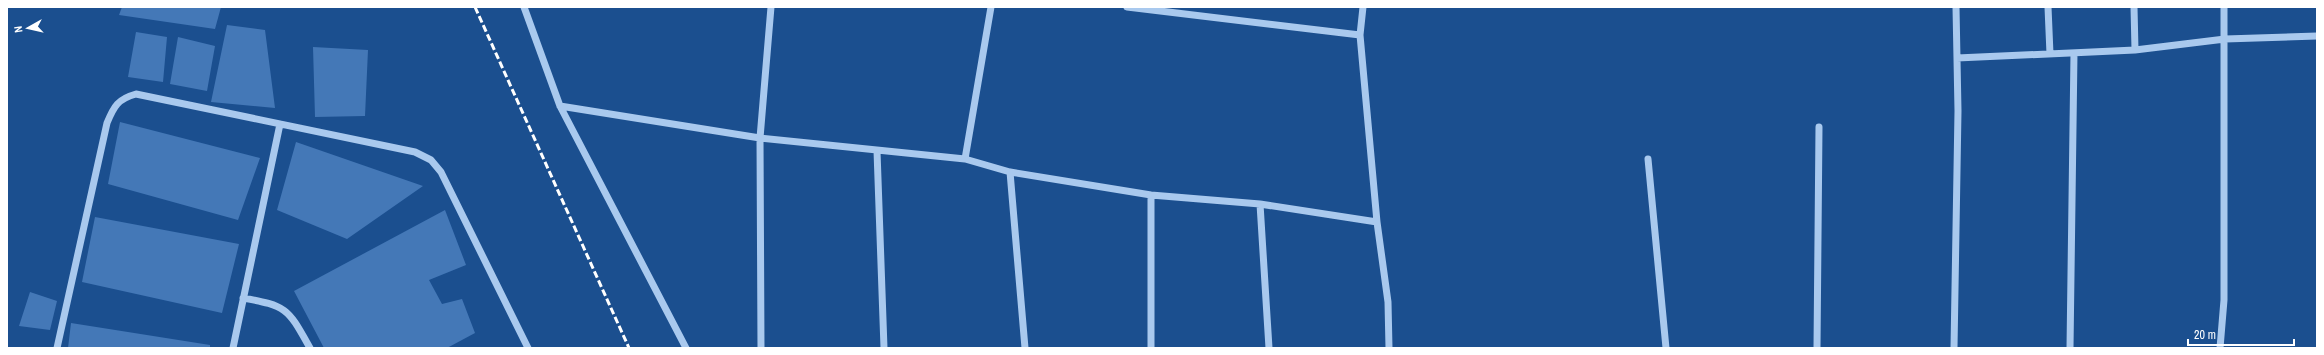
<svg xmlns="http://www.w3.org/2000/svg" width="2324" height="355" font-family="'Archivo Narrow',sans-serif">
<rect width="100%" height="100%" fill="#1b4f8f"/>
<path fill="#4478b7" d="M122,7H221L215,29L119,15Z
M227,25L265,30L275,108L211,102Z
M136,32L167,37L163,82L128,77Z
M178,37L215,46L207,91L170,84Z
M313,47L368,50L365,116L315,117Z
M120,122L260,158L238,220L108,184Z
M296,142L423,186L347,239L277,210Z
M445,210L466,265L429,280L442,304L462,299L475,333L447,348H324L294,291Z
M95,217L239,244L222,313L82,282Z
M30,292L57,301L50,330L19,326Z
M71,323L210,345V348H68Z"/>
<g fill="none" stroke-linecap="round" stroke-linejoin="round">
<path stroke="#a9c9ee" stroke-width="7" d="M524,7L560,106L686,348
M1127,7L1360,35
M1363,7L1360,35L1377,222L1388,302L1389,348
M2048,7L2050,54
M2134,7L2135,50
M1957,58L2135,50L2225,39L2317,36
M560,106L760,138L965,159L1010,172L1151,195L1260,204L1377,222
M877,151L884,348
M965,159L991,7
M1648,159L1666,348
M1010,172L1025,348
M1151,195V348
M1260,204L1269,348
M243,298C288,306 288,309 310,348
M57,348L107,123C114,106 118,99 136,94L415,152L431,160L441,172L528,348
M233,348L280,124
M761,348L760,138L771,7
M1817,348L1819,127
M1954,348L1958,111L1956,7
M2070,348L2074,53
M2220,348L2224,300V7"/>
<path stroke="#fff" stroke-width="3" stroke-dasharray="7 3" stroke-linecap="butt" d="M475,7L629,348"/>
</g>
<rect width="2324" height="355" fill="none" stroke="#ffffff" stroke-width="16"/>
<g transform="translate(28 28) rotate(262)" stroke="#1b4f8f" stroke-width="3" paint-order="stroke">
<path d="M0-3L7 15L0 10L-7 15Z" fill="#ffffff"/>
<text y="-6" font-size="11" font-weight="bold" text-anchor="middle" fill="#ffffff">N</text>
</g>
<path d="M2188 339v6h106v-6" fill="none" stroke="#ffffff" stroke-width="2"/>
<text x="2194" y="339" font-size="12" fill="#ffffff" stroke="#1b4f8f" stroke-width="3" paint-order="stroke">20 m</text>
</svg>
